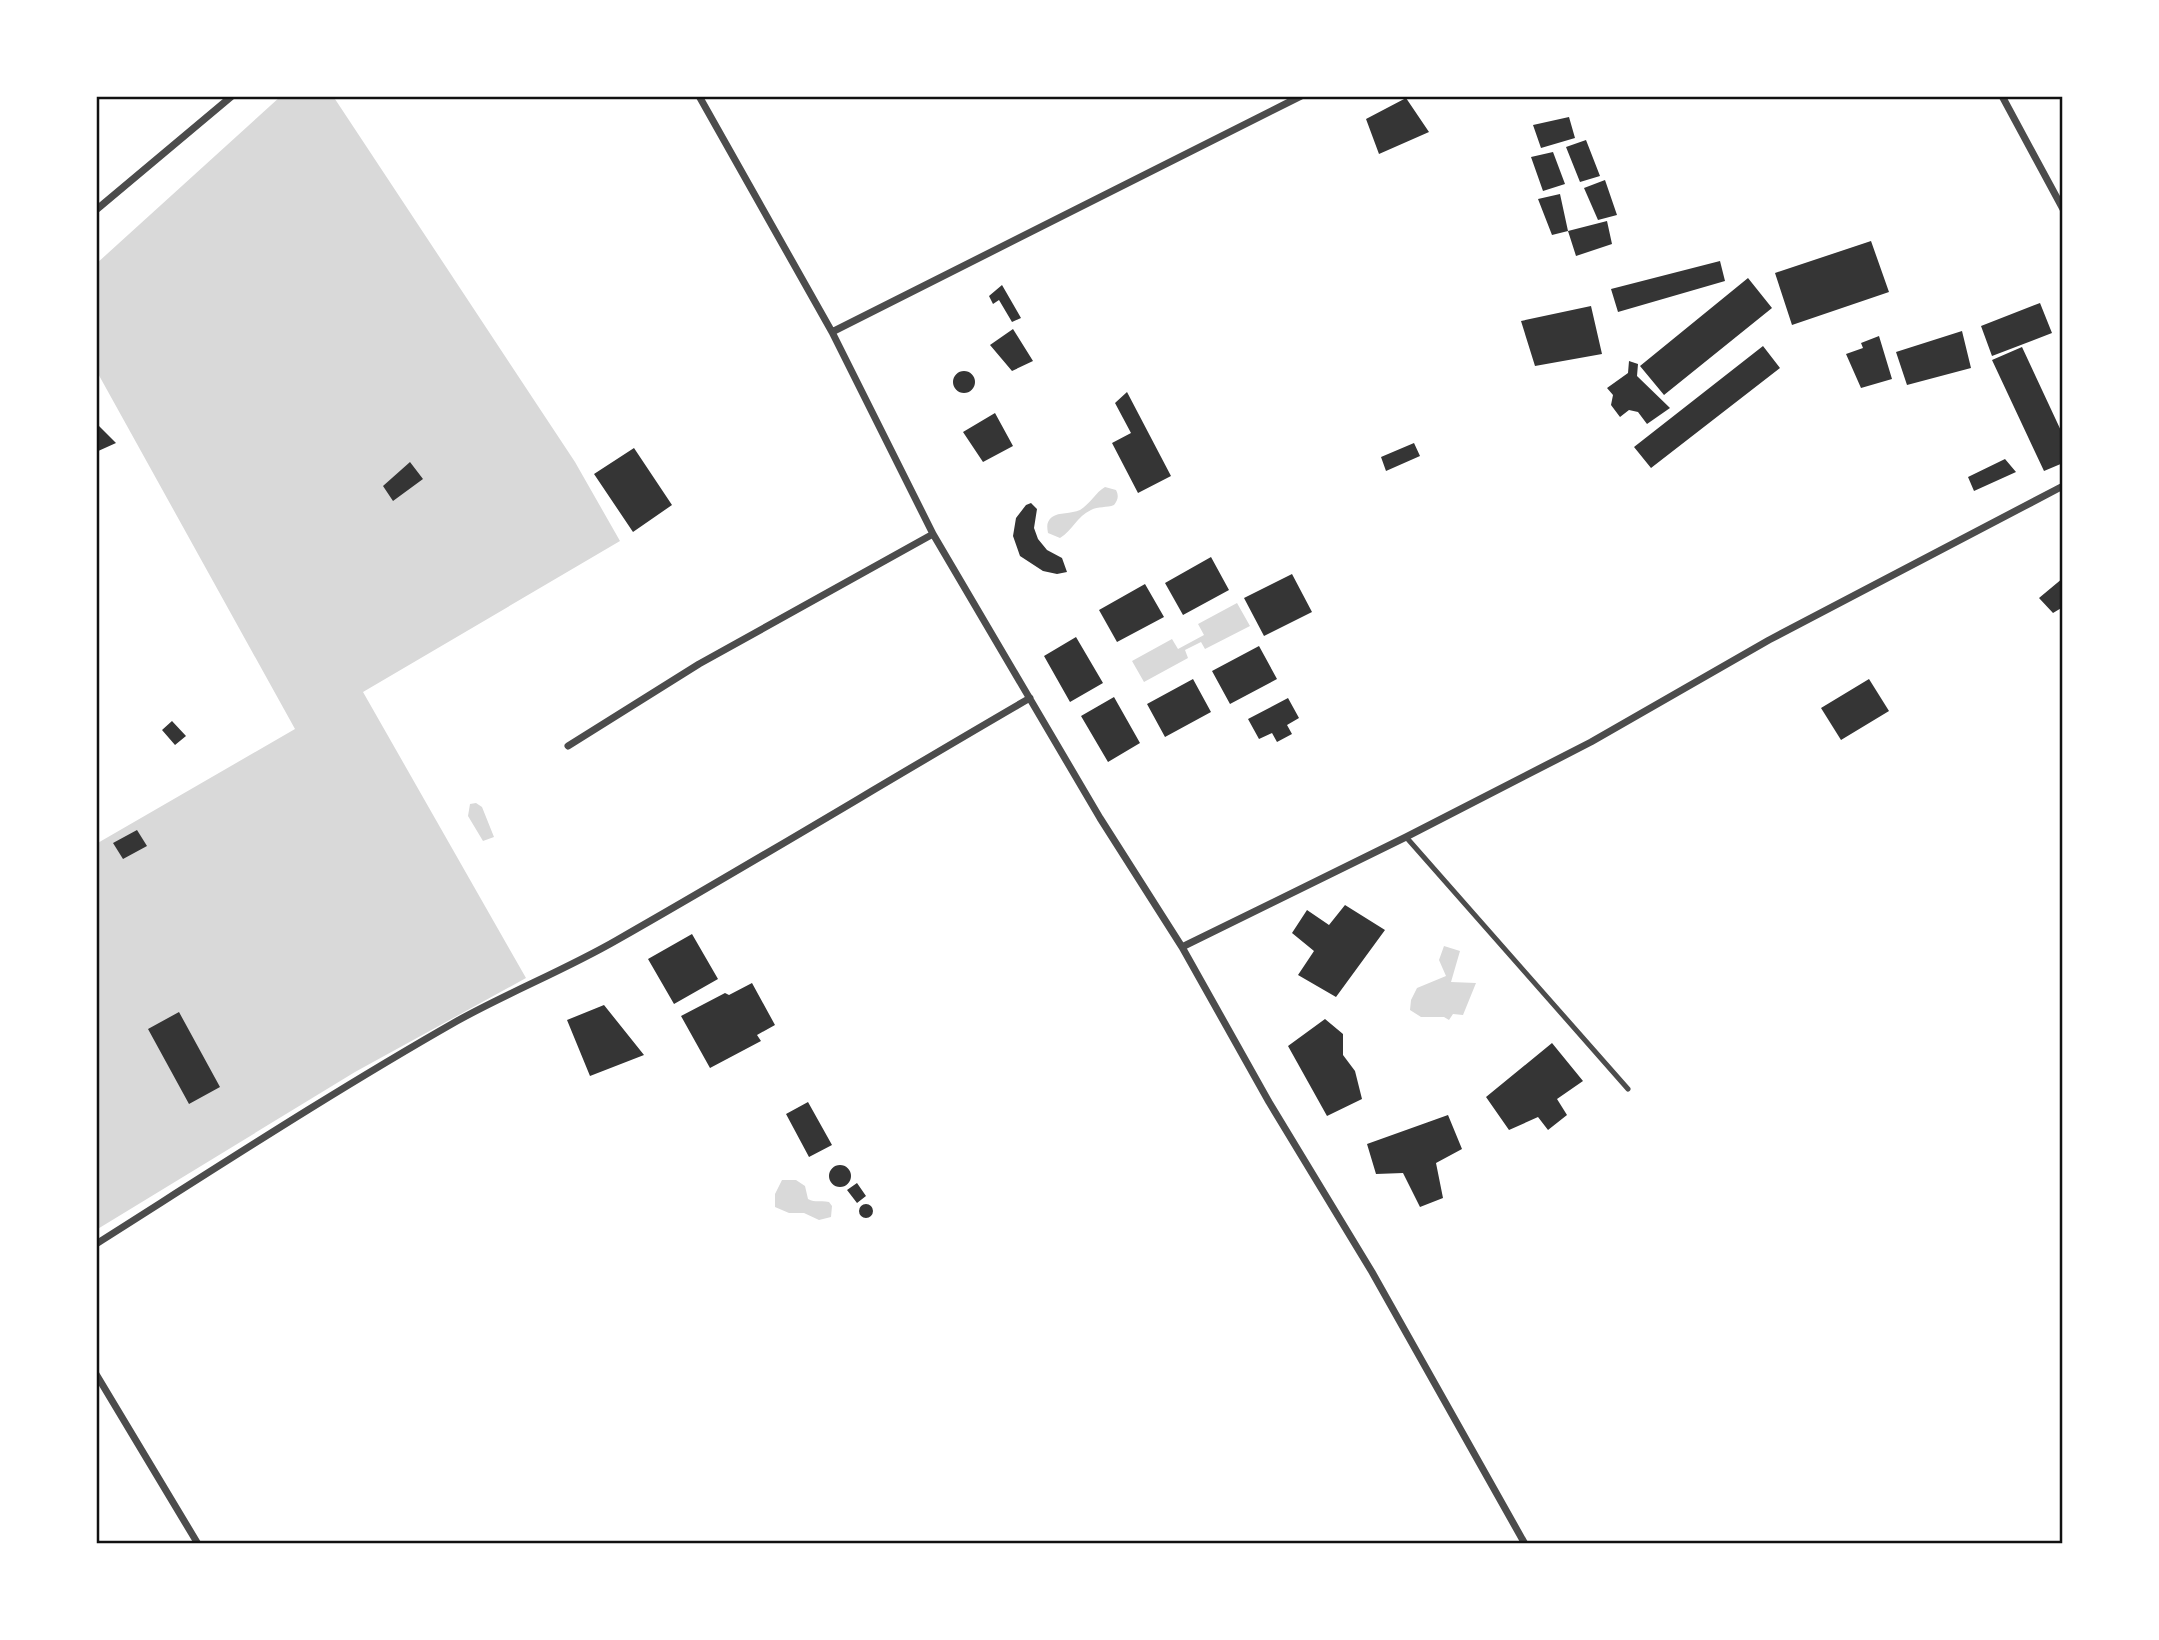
<svg xmlns="http://www.w3.org/2000/svg" width="2159" height="1640" font-family="Poppins,sans-serif">
<rect width="100%" height="100%" fill="#fff"/>
<path fill="#d9d9d9" d="M281,96H333L575,462L620,541L363,692L526,978L355,1072L96,1230V844L295,729L96,370V264Z
M1105,487L1116,490C1119,496 1118,500 1114,505C1107,508 1098,506 1091,510C1077,516 1072,531 1060,538L1048,533C1047,527 1046,522 1052,517C1059,512 1071,514 1080,510C1090,504 1096,492 1105,487Z
M1237,603L1250,626L1205,649L1201,642L1185,650L1188,658L1144,682L1132,661L1172,639L1178,649L1204,635L1198,624Z
M476,803L482,807L494,837L483,841L468,816L470,804Z
M1444,946L1460,951L1451,982L1476,983L1463,1015L1453,1014L1449,1020L1444,1017H1421L1410,1010L1411,1000L1417,988L1446,976L1439,960Z
M782,1180H796L805,1186L808,1199C815,1203 822,1200 829,1202L832,1206L831,1217L819,1220L804,1213H789L775,1207V1194Z"/>
<path fill="#353535" d="M1406,98L1429,132L1379,154L1366,119Z
M1569,117L1575,138L1541,148L1533,125Z
M1586,140L1600,176L1580,182L1566,147Z
M1553,152L1565,184L1543,191L1531,157Z
M1605,180L1617,215L1598,220L1584,188Z
M1560,194L1568,231L1607,221L1612,244L1576,256L1568,231L1552,235L1538,199Z
M1871,241L1889,292L1792,325L1775,273Z
M1720,261L1725,281L1618,312L1611,289Z
M1748,278L1772,308L1664,395L1640,366Z
M1002,285L1021,318L1012,322L999,300L993,304L989,296Z
M2040,303L2052,333L1992,356L1981,326Z
M1591,306L1602,354L1535,366L1521,321Z
M1013,329L1033,361L1012,371L990,345Z
M1962,331L1971,368L1907,385L1896,352Z
M1879,336L1892,379L1861,388L1846,354L1863,348L1861,343Z
M1763,346L1780,368L1651,468L1634,447Z
M2022,347L2063,435V463L2044,471L1992,360Z
M1629,361L1638,364L1637,376L1670,408L1647,424L1638,412L1629,410L1620,417L1611,405L1613,395L1607,388L1628,373Z
M953 382a11 11 0 1 1 22 0a11 11 0 1 1-22 0Z
M1127,392L1171,476L1138,493L1112,443L1131,433L1115,403Z
M995,413L1013,446L983,462L963,432Z
M96,423L116,443L96,452Z
M1414,443L1420,456L1386,471L1381,457Z
M634,448L672,505L633,532L594,474Z
M2005,459L2016,472L1974,491L1968,477Z
M410,462L423,479L393,501L383,486Z
M1031,503L1037,509L1034,528L1038,539L1047,550L1062,558L1067,572L1057,574L1043,571L1020,556L1013,536L1016,518L1026,505Z
M1211,557L1229,590L1183,615L1165,583Z
M1292,574L1312,612L1264,636L1244,598Z
M2063,578V607L2053,613L2039,598Z
M1145,584L1164,617L1117,642L1099,610Z
M1076,637L1103,683L1070,702L1044,656Z
M1259,646L1277,679L1230,704L1212,671Z
M1193,679L1211,712L1165,737L1147,704Z
M1869,679L1889,711L1841,740L1821,708Z
M1114,697L1140,743L1108,762L1081,716Z
M1288,698L1299,718L1287,725L1292,734L1277,742L1272,733L1259,739L1248,719Z
M172,721L186,736L175,745L162,730Z
M137,830L147,846L123,859L113,843Z
M1345,905L1385,930L1336,997L1298,975L1314,951L1292,933L1307,910L1329,925Z
M692,934L718,979L674,1004L648,959Z
M752,983L775,1025L757,1035L761,1041L710,1068L681,1016L725,993L729,995Z
M604,1005L644,1055L590,1076L567,1020Z
M179,1012L220,1087L189,1104L148,1029Z
M1325,1019L1343,1034V1055L1355,1071L1362,1099L1327,1116L1288,1046Z
M1552,1043L1583,1081L1557,1099L1567,1115L1548,1130L1538,1117L1509,1130L1486,1097Z
M808,1102L832,1145L809,1157L786,1114Z
M1448,1115L1462,1149L1436,1163L1443,1198L1420,1207L1403,1173L1376,1174L1367,1144Z
M829 1176a11 11 0 1 1 22 0a11 11 0 1 1-22 0Z
M857,1183L866,1196L857,1203L847,1190Z
M859 1211a7 7 0 1 1 14 0a7 7 0 1 1-14 0Z"/>
<g fill="none" stroke-linecap="round" stroke-linejoin="round">
<path stroke="#4c4c4c" stroke-width="5" d="M1406,837L1628,1089"/>
<path stroke="#4c4c4c" stroke-width="7" d="M699,96L832,332L933,534L1100,818L1182,947L1269,1102L1372,1272L1525,1544
M2002,96L2063,209
M96,210L232,96
M832,332L1301,96
M568,746L699,664L933,534
M1182,947L1406,837L1591,742L1769,640L2063,486
M96,1244C216,1168 334,1091 457,1021C509,992 565,970 617,940C756,861 892,778 1030,698
M96,1374L198,1544"/>
</g>
<rect width="2159" height="1640" fill="none" stroke="#ffffff" stroke-width="196"/>
<rect x="98" y="98" width="1963" height="1444" fill="none" stroke="#111" stroke-width="2.5"/>
</svg>
